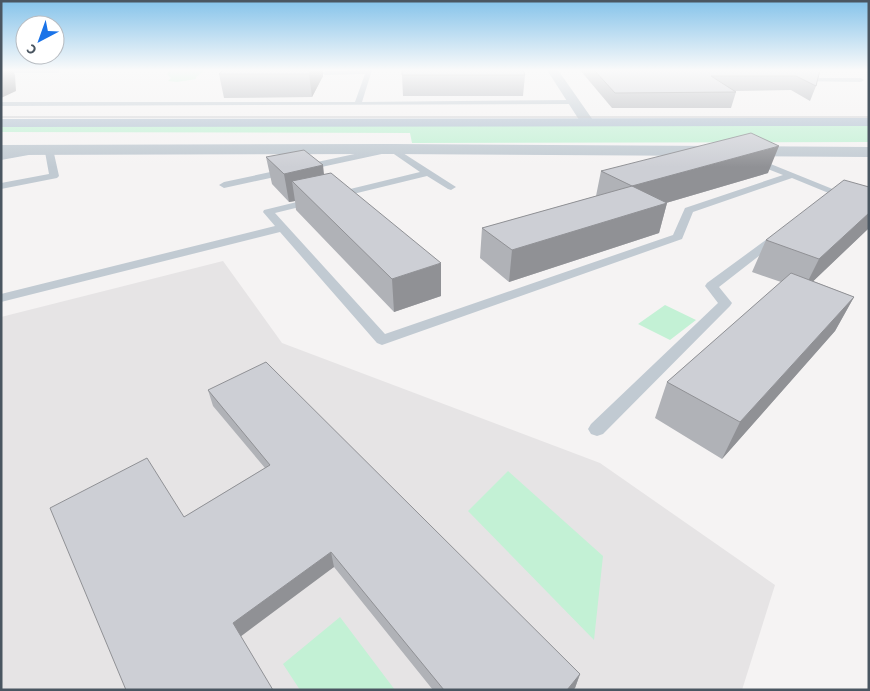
<svg xmlns="http://www.w3.org/2000/svg" width="870" height="691" font-family="'Source Sans 3',sans-serif">
<rect width="100%" height="100%" fill="#f5f3f3"/>
<path fill="#e6e4e5" d="M223,261L282,343L600,463L775,585L742,690H1V317Z"/>
<path fill="#c3f1d5" d="M170,70H204V71L196,77V79L177,82L168,81L171,78L167,74Z
M1,126H869V142L412,143L410,133L1,132Z
M665,305L696,320L670,340L638,324Z
M508,471L603,556L594,640L468,511Z
M340,617L395,690H300L283,664Z"/>
<g fill="none" stroke-linecap="round" stroke-linejoin="round">
<path fill="#c1cad2" fill-rule="evenodd" d="M1,70H60V71L57,73H1Z
M372,70L362,102L574,100L577,102L574,104L1,106V102H355L365,74L325,75L322,73L325,71Z
M798,78H861L864,80L861,82L796,81Z
M49,146L53,149L59,176L57,178L1,189V183L49,174L45,152L1,160V154Z
M392,146L456,187L451,190L448,189L427,176L275,213L385,334L673,235L685,208L783,175L750,162V158H756L840,192L839,194H831L792,178L693,212L682,239L382,345L377,343L280,232L1,302V294L275,226L263,212L264,210L420,172L391,152L224,188L219,185L224,182Z
M778,233L782,234L784,236L782,238L719,287L732,303L730,306L603,434L597,436L591,434L588,429L591,424L718,303L705,286L707,283L774,234Z"/>
<path fill="#c1cad2" fill-rule="evenodd" d="M547,70H558L595,123L593,126H583Z
M392,144L869,147V157L392,154L1,155V145Z"/>
<path fill="#b3c2d1" fill-rule="evenodd" d="M869,118V126L1,127V119Z"/>
<path stroke="#b5b8bd" stroke-width="1" d="M1,117H869"/>
</g>
<path fill="#b0b2b7" d="M223,70H324L323,71V76L312,97L224,98L219,74Z
M580,70H820L816,86L810,101L791,90L734,91L736,92L731,108H612Z
M402,75H525L523,96H403Z
M266,157L324,174L441,296L394,312L296,210L295,201L289,202L272,184Z
M601,171L768,173L666,203H667L659,233L509,282L480,258L482,228L596,196Z
M869,187V228L813,281L854,297L835,331L722,459L655,418L667,382L781,282L752,272L766,240Z
M208,390L580,674L575,688L573,690H433L334,567L126,690L184,517L265,468L213,406Z"/>
<path fill="#909195" d="M1,70H13L15,75L16,91L1,98Z
M311,70H324L323,71V76L312,97L309,74Z
M779,146L768,173L625,215L632,186Z
M323,165L326,193L292,181L295,201L289,202L284,174Z
M667,203L659,233L509,282L512,250Z
M869,213V228L803,291L819,259Z
M441,263V296L394,312L392,279Z
M854,297L835,331L722,459L740,422Z
M331,552L334,567L240,637L233,623Z
M580,674L575,688L573,690H567Z"/>
<path fill="#cdcfd5" stroke="#909195" d="M223,70H311L309,74H219Z
M402,70H523L525,75H402Z
M594,70H820L816,86L796,76H711L736,92L615,93Z
M751,133L779,146L632,186L601,171Z
M304,150L323,165L284,174L266,157Z
M331,173L441,263L392,279L292,181Z
M844,180L869,187V213L819,259L766,240Z
M632,186L667,203L512,250L482,228Z
M791,273L854,297L740,422L667,382Z
M266,362L580,674L567,690H444L331,552L233,623L273,690H126L50,508L147,458L184,517L270,465L208,390Z"/>
<linearGradient id="sky" x2="0" y2="1"><stop stop-color="#85c3ea"/><stop offset="0.42" stop-color="#fafafa"/><stop offset="1" stop-color="#fafafa" stop-opacity="0"/></linearGradient>
<rect width="870" height="167" fill="url(#sky)"/>
<rect width="870" height="691" fill="none" stroke="#4a5661" stroke-width="5"/>
<g transform="translate(40 40) rotate(221)"><circle r="24" fill="#ffffff" stroke="#b7bbc0"/>
<path d="M0-4L9 19L0 12L-9 19Z" fill="#1a73e8"/>
<text y="-8" font-size="14" font-weight="bold" text-anchor="middle" fill="#4a5661">С</text>
</g>
</svg>
